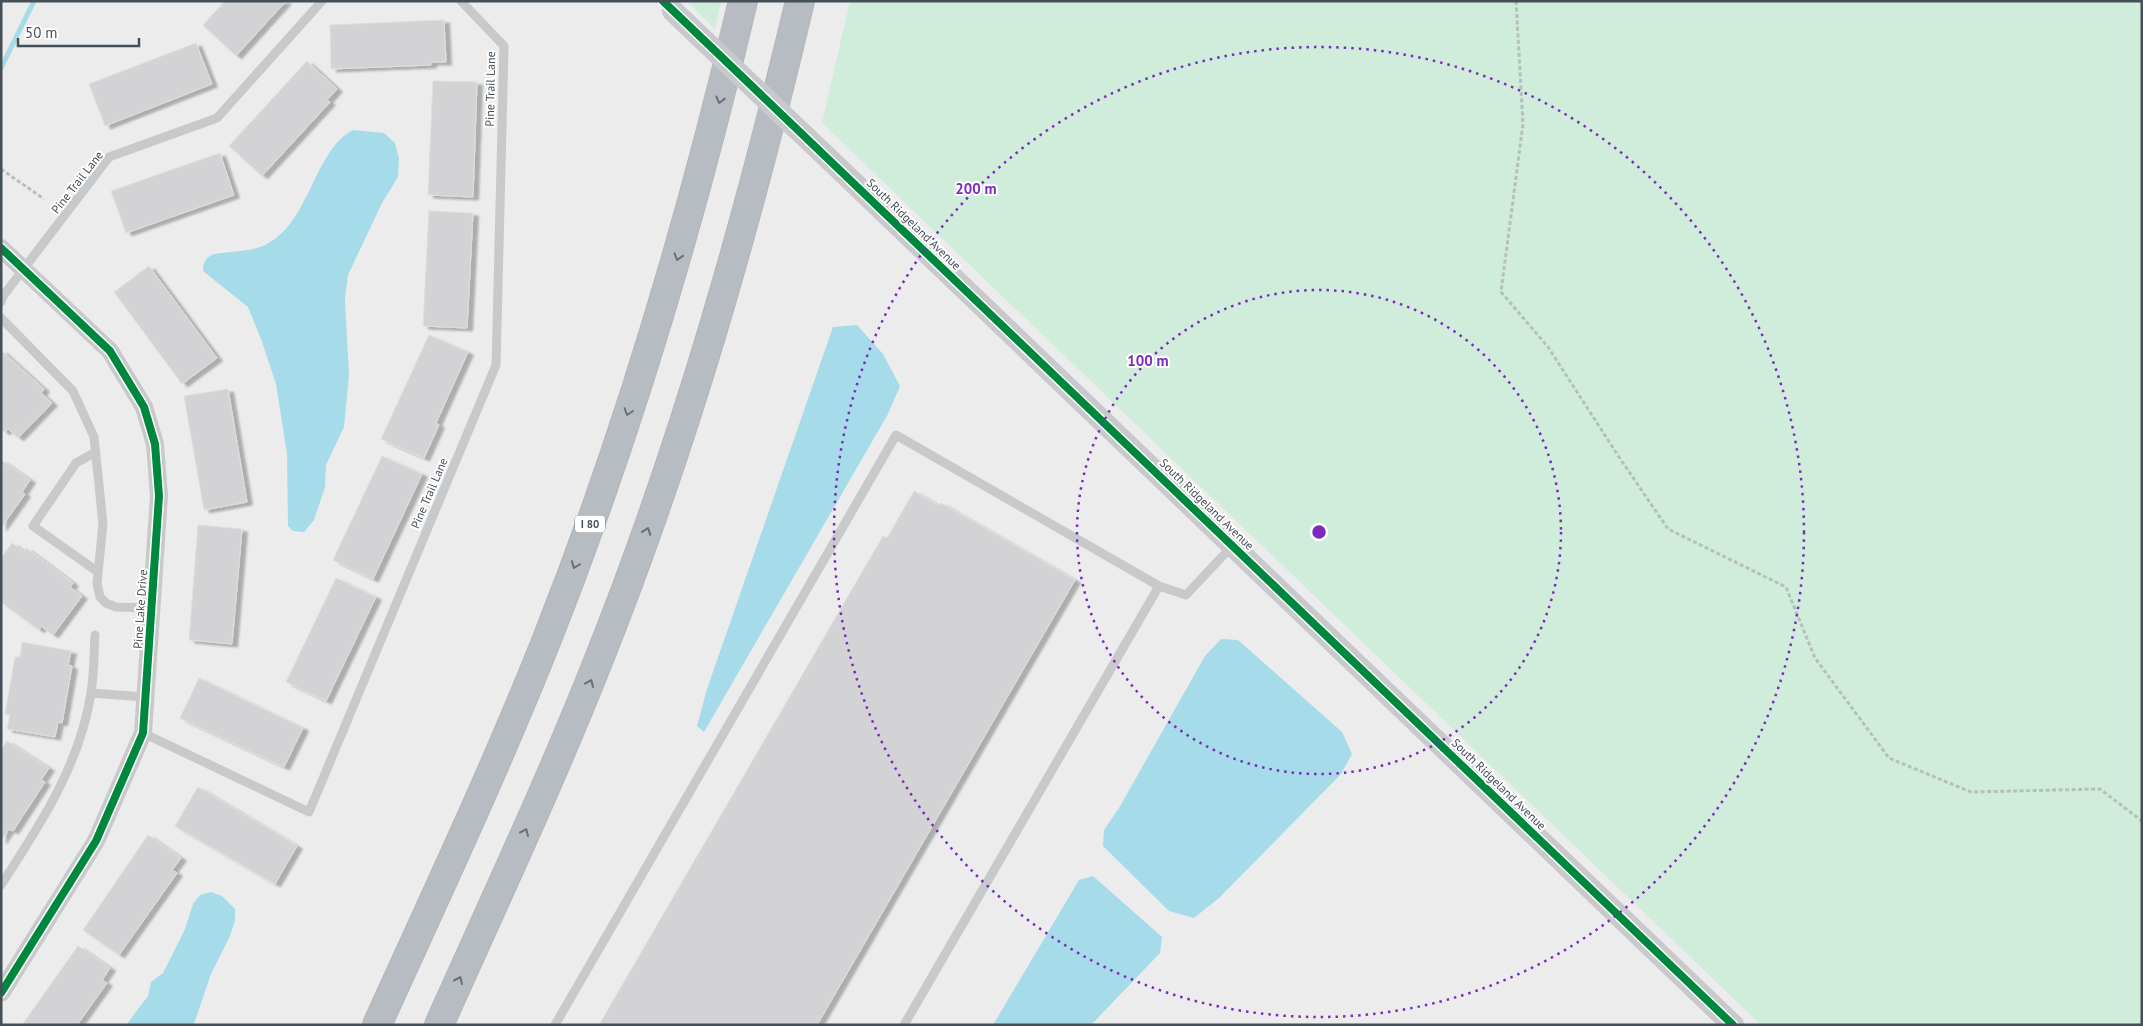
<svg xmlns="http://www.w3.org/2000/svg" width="2143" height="1026" font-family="'PT Sans',sans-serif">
<defs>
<filter id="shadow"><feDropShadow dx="5.5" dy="3" stdDeviation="1" flood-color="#0004"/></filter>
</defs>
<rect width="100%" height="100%" fill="#edecec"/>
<path fill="#d0ecdb" d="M686,1H721L715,29Z
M850,1H2142V1025H1761L822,123Z"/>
<path fill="#a6dbe9" d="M353,130L384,133L395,143L399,158L398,177L382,203L348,275L345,299L349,375L344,427L326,465L325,487L314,520L304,532L293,531L288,526L287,454L276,384L261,339L248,307L203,271C203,262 206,257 214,254C231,251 252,252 267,244C310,222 314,150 353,130Z
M857,325L883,354L900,386L888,414L704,732L697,726L707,689L833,327Z
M1221,639L1238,640L1342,732L1352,754L1341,774L1219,898L1194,918L1169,911L1103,846L1104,830L1119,808L1205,656Z
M1093,876L1162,937L1160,953L1091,1025H993L1079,880Z
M211,892L222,896L235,909V920L230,936L211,974L194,1024L126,1025L148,996L151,982L163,973L185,929L193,904L200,895Z"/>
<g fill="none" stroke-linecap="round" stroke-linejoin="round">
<path stroke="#a6dbe9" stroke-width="5" d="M1,68L34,1"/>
</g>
<path fill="#d3d3d5" stroke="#dededf" filter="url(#shadow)" d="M225,1H286L236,56L203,25Z
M444,20L446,62H431V65L331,69L330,25Z
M196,43L212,84L105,126L89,84Z
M307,61L337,89L327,100L330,102L262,176L229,146Z
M433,81L477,82L473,197L428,195Z
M220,153L234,195L126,233L111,191Z
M429,211L473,213L467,328L423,326Z
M149,266L217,358L182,384L114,292Z
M429,335L468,352L436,423L439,425L424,458L381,439Z
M1,350L44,389L41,393L52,403L18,438L8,429L4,432L1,429Z
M228,389L247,502L204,510L184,396Z
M382,456L422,474L373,579L333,560Z
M1,460L30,480L22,492L25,494L1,528Z
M914,491L939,506L941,503L1075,580L817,1025H599L883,536L887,538Z
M198,525L242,529L232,644L189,640Z
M12,543L24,552L26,548L73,583L70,587L82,596L53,635L41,626L39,630L1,602V558Z
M336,578L376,597L326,701L286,682Z
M22,642L71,651L68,665L72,666L62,723L58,722L55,737L7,729L10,715L5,714L15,657H20Z
M199,678L303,728L284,767L180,718Z
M7,741L49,768L41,780L45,782L13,831L9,829L1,841V750Z
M198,787L297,846L275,884L175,826Z
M148,835L181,858L172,870L177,873L119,955L83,930Z
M78,946L110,968L102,980L107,983L77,1025H22Z"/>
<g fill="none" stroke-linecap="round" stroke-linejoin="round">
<defs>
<path id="motorway" d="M377,1025C435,897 495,770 547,639C629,432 692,218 743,1
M439,1025C493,904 550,783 599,659C684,446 747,225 800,1"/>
</defs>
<use href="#motorway" stroke="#b2b6bb" stroke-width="30"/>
<path stroke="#b5c0bc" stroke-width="3" stroke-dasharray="4 2.5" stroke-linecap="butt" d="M1516,1L1523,124L1501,292L1548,347L1619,457L1668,529L1786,587L1815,658L1889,758L1971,792L2100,789L2142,821
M1,169L44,199"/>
<path stroke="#c7c9cb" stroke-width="9" d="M1,302L3,296L109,157L217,118L322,1
M1,318L73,391L94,437L103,524L97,583L100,597L106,603L116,607L151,608
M96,452L76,463L33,526L98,572
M91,693L145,697
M143,733L309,812L496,365L504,46L461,1
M1,885C40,825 80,765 91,693C94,674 94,654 95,635
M555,1025L896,435L1159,586L1186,595L1233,545
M904,1025L1159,586"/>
<path stroke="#c7c9cb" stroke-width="18" d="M1,248L110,351L144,407L155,444L159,496L143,733L96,841L1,993"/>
<path stroke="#c7c9cb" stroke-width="22" d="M830,160L1733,1025"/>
<use href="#motorway" stroke="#b7bcc2" stroke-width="28"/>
<path stroke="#c7c9cb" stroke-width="22" d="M673,11L830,160"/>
<defs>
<path id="cycleway" d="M663,1L1733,1025
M1,248L110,351L144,407L155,444L159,496L143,733L96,841L1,993"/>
</defs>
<use href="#cycleway" stroke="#fff" stroke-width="11"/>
<use href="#cycleway" stroke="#00873e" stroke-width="8"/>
</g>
<defs><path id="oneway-chevron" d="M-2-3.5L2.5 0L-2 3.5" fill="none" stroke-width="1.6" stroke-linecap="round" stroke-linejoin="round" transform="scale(1.25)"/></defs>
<g stroke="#677078">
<use href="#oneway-chevron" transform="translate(720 100) rotate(104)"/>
<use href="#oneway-chevron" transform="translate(678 257) rotate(107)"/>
<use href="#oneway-chevron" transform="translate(628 412) rotate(108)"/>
<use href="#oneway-chevron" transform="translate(647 531) rotate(-70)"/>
<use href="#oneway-chevron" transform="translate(575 565) rotate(111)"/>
<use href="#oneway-chevron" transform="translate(590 683) rotate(-67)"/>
<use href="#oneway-chevron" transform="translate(525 832) rotate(-66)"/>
<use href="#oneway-chevron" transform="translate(459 980) rotate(-66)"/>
</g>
<g fill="none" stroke="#7b2cbf" stroke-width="2.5" stroke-dasharray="2.5 5">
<circle cx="1319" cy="532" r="242"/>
<circle cx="1319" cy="532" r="485"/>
</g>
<g text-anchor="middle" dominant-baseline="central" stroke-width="4" stroke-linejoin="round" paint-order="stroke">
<rect fill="#fff" stroke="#7d848a" stroke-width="1" x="575" y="515.5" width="30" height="17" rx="4"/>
<g font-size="11" font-weight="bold" fill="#454f58">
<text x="590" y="524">I 80</text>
</g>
<g font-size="12" fill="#454f58" stroke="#fff">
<text transform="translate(490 89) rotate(-89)">Pine Trail Lane</text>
<text transform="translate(77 182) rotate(-52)">Pine Trail Lane</text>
<text transform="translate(914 224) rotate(44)">South Ridgeland Avenue</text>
<text transform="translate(429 493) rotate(-67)">Pine Trail Lane</text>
<text transform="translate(1207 504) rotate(44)">South Ridgeland Avenue</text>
<text transform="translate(140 609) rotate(-86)">Pine Lake Drive</text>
<text transform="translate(1499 784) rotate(44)">South Ridgeland Avenue</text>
</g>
</g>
<circle cx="1319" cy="532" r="8" fill="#7b2cbf" stroke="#fff" stroke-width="2.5"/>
<g font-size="15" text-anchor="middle" font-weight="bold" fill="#7b2cbf" stroke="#fff" stroke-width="4" stroke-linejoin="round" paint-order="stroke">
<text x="976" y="194">200 m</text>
<text x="1148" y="366">100 m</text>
</g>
<rect width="2143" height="1026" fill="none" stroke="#454f58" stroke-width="5"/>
<path d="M18 38v8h121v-8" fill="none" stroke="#454f58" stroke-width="2.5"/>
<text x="25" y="38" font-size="15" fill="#454f58" stroke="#ffffff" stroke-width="4" paint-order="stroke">50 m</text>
</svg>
